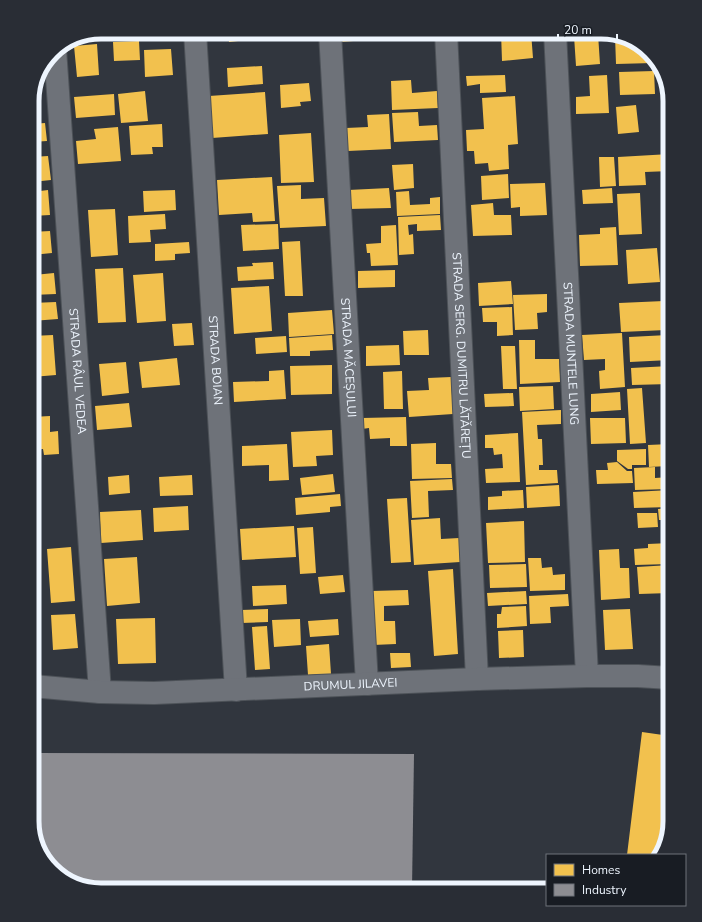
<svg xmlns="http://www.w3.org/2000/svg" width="702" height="922" font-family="'Nunito Sans',sans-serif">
<rect width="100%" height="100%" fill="#31363e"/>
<path fill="#f2c14e" d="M119,32H160V33L120,36Z
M228,32H266V38L229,42Z
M338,32H384V39L338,42Z
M501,32H531L533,58L502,61Z
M598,34L600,64L576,66L574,36Z
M615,36L635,41L652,57L653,63L616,64Z
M139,41L140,60L114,61L113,42Z
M97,44L99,75L77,77L74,46Z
M171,49L173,75L145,77L144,50Z
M262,66L263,84L228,87L227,68Z
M654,71L655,94L620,95L619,72Z
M505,75L506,92L480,93V84L467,86L466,76Z
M607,75L609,113L576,114V97L590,96L589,76Z
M411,80L412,93L437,91L438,108L392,110L391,81Z
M309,83L311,101L300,102L301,106L281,108L280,85Z
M145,91L148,121L121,123L118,94Z
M265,92L268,134L212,138L209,96Z
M114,94L115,115L76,118L74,97Z
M515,96L518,144L508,145L509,169L489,171L488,163L475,164L474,151H467L466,130L484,129L482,98Z
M636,105L639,132L618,134L616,107Z
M418,112L419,126L437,125L438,140L394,142L392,113Z
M389,114L391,149L348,151L346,128L368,127L367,115Z
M45,123L47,141L32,142V124Z
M162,124L163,147H152L153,154L131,155L129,126Z
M118,127L121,161L78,164L76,141L96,139L94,129Z
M311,133L314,182L281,183L279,135Z
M670,154V171L645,172L646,185L619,186L618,157Z
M48,156L51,180L32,182V157Z
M599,157H614L616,186L600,187Z
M413,164L414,188L394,190L392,165Z
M508,174L509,198L482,200L481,176Z
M272,177L275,221L253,222L252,213L219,215L217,180Z
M545,183L547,215L520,216V207L511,208L510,184Z
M301,185V199L324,198L326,226L280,228L277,186Z
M389,188L391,208L349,209L348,190Z
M612,188L613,203L583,204L582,190Z
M48,190L50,215L32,216V192Z
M175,190L176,210L144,212L143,191Z
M409,191L410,205L430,204V198L440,197V214L397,216L396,192Z
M640,193L642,234L619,235L617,194Z
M493,203L494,215H511L512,235L473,236L471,205Z
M115,209L118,255L91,257L88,210Z
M165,214L166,229L150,230L151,242L129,243L128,216Z
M440,215L441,230L417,231V224L408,225L409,235L413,234L414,254L399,255L398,217Z
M278,224L279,249L243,251L241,225Z
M396,225L398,265L371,266L370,253H367L366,244L381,243V226Z
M616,227L618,265L580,266L579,235L600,234V228Z
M50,231L52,253L32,255V232Z
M300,241L303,296H285L282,242Z
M189,242L190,253L175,254V260L155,261V244Z
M657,248L660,282L628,284L626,250Z
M273,262L274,279L238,281L237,267L253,266L252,263Z
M32,263H33L34,275L54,273L56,294L32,295Z
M123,268L126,322L98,323L95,269Z
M395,270V287L358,288V271Z
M163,273L166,321L137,323L133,275Z
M511,281L513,304L479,306L478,283Z
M269,286L272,331L234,334L231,288Z
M547,294V312L537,313L538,329L515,330L513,295Z
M664,301L666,330L621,332L619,303Z
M56,302L58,319L32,321V303Z
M512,307L513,335L497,336V322H483L482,308Z
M332,310L334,334L289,337L288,313Z
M192,323L194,345L174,346L172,324Z
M428,330L429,355H404L403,331Z
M622,333L625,387L600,389L599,371L605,370V359L584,360L582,335Z
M53,335L56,375L32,377V336Z
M332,335L333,350L310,351V356H290L289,338Z
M668,335L670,360L630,362L629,337Z
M286,336L287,352L256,354L255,338Z
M519,340H535V359H559L560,382L520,384Z
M399,345L400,365L366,366V346Z
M501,346H515L517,389H503Z
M177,358L180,385L142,388L139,362Z
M126,362L129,393L102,396L99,364Z
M332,365V394L291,395L290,366Z
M670,366V384L632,385L631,368Z
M284,370L286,399L234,402L233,382L269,381V371Z
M402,371L403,409H384L383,372Z
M451,377L453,414L409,417L407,391L429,390L428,378Z
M553,386L554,409L520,411L519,387Z
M642,388L646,443L630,444L627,389Z
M620,392L621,410L591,412V394Z
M513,393L514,406L485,407L484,394Z
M129,403L132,427L97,430L95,406Z
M561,410V424L537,425L538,439H542L543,465H539V470H557L558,483L526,485L522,412Z
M50,416V432L58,431L59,454L44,455L43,449L32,450V417Z
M406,417L407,446H390V438L370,439L369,428L362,429V418Z
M590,418H625L626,443L591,444Z
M332,430L333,455L316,456L317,466L293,467L291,432Z
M518,433L520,482L486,483L485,469L503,468L502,454L494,455L493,448H485V435Z
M436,443V464H451L452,478L412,479L411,444Z
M287,444L289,480L269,481V465L242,466V446Z
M670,444V458H667L668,466L649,467L648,445Z
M646,449V465H632V469H628L617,461V450Z
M617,462L627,471H632L633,483L597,484L596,470H608L607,463Z
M655,467V478L670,477V489L635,490L634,468Z
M333,474L335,492L302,495L300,478Z
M129,475L130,493L109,495L108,477Z
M192,475L193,495L160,496L159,477Z
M452,479L453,490L428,491L429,517L412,518L410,481Z
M559,485L560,506L527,508L526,487Z
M523,490L524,508L488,510V497L502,496V491Z
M670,490V507L634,508L633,492Z
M340,494L341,506L330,507V512L296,515L295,498Z
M407,498L411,562L391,563L387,499Z
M188,506L189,530L154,532L153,508Z
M670,508V520H659L658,509Z
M141,510L143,540L101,543L100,512Z
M637,513H657L658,527L638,528Z
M440,518L441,539L459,538L460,562L414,565L411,520Z
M524,521L525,562L488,563L486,523Z
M294,526L296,557L242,560L240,529Z
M313,527L316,573L300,574L297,528Z
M670,543V564L635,565L634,549L648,548V544Z
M71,547L75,601L51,603L47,549Z
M619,549L620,568H629L630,598L601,600L599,550Z
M137,557L140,603L107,606L104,559Z
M528,558H541L542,568L552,567L553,575L565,574V590L530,591Z
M526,564L527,587L490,588L489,565Z
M670,565V593L639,594L637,567Z
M453,569L458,654L434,656L428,571Z
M343,575L345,592L320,594L318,577Z
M286,585L287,604L253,606L252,586Z
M408,590L409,605L384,606V621H395L396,644L373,645L371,591Z
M526,591L527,604L488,606L487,593Z
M568,594L569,606L550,607L551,623L530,624L529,596Z
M526,606L527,626L497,628V614H501L502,607Z
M268,609V622L241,623V610Z
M630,609L633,649L605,650L603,610Z
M75,614L78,648L53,650L51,615Z
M155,618L156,663L118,664L116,619Z
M300,619L301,645L274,647L272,620Z
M338,619L339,635L310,637L308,621Z
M267,626L270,669L255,670L252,627Z
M523,630L524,657L499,658L498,631Z
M329,644L331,674L308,675L306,646Z
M390,653H410L411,667L391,668Z
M642,732L670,736V799L665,839L661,855H627Z"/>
<path fill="#8d8d92" d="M32,753L414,754L412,890H101L67,881L44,859L32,821Z"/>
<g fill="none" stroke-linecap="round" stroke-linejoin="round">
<defs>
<g id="minor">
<path id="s1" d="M195,32L236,690"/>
<path id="s2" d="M330,32L367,684"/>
<path id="s3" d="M446,32L477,679"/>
<path id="s4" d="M555,32L587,676"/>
<path id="s5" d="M55,49L100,692"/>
<path id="s6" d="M32,686L100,692L154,693L477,679L587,676H638L670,678"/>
</g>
</defs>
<use href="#minor" stroke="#4d5258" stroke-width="24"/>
<use href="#minor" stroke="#6e7279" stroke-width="22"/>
</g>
<g text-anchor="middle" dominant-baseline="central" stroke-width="4" stroke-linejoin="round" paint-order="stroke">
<g font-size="12" fill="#eef5fe" stroke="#181c23">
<text stroke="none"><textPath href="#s4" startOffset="322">STRADA MUNTELE LUNG</textPath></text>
<text stroke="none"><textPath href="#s3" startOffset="324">STRADA SERG. DUMITRU LĂTĂREȚU</textPath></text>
<text stroke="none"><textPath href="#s2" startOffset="326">STRADA MĂCEȘULUI</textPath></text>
<text stroke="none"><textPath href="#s1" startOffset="329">STRADA BOIAN</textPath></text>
<text stroke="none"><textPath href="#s5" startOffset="323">STRADA RÂUL VEDEA</textPath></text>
<text stroke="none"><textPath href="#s6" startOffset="319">DRUMUL JILAVEI</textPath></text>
</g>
</g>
<path d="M0 0H702V922H0ZM101 39H601A62 62 0 0 1 663 101V821A62 62 0 0 1 601 883H101A62 62 0 0 1 39 821V101A62 62 0 0 1 101 39Z" fill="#292d35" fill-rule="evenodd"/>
<path fill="none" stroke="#eef5fe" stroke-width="5" d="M101 39H601A62 62 0 0 1 663 101V821A62 62 0 0 1 601 883H101A62 62 0 0 1 39 821V101A62 62 0 0 1 101 39Z"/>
<rect x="546" y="854" width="140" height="52" fill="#181c23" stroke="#6e737b"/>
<rect x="554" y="864" width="20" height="12" fill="#f2c14e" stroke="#6e737b"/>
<text x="582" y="874" font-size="12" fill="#eef5fe">Homes</text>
<rect x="554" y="884" width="20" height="12" fill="#8d8d92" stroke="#6e737b"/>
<text x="582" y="894" font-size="12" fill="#eef5fe">Industry</text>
<path d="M558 34v6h59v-6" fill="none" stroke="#eef5fe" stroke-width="2"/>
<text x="564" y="34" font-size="12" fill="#eef5fe" stroke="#181c23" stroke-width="3" paint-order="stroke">20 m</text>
</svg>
